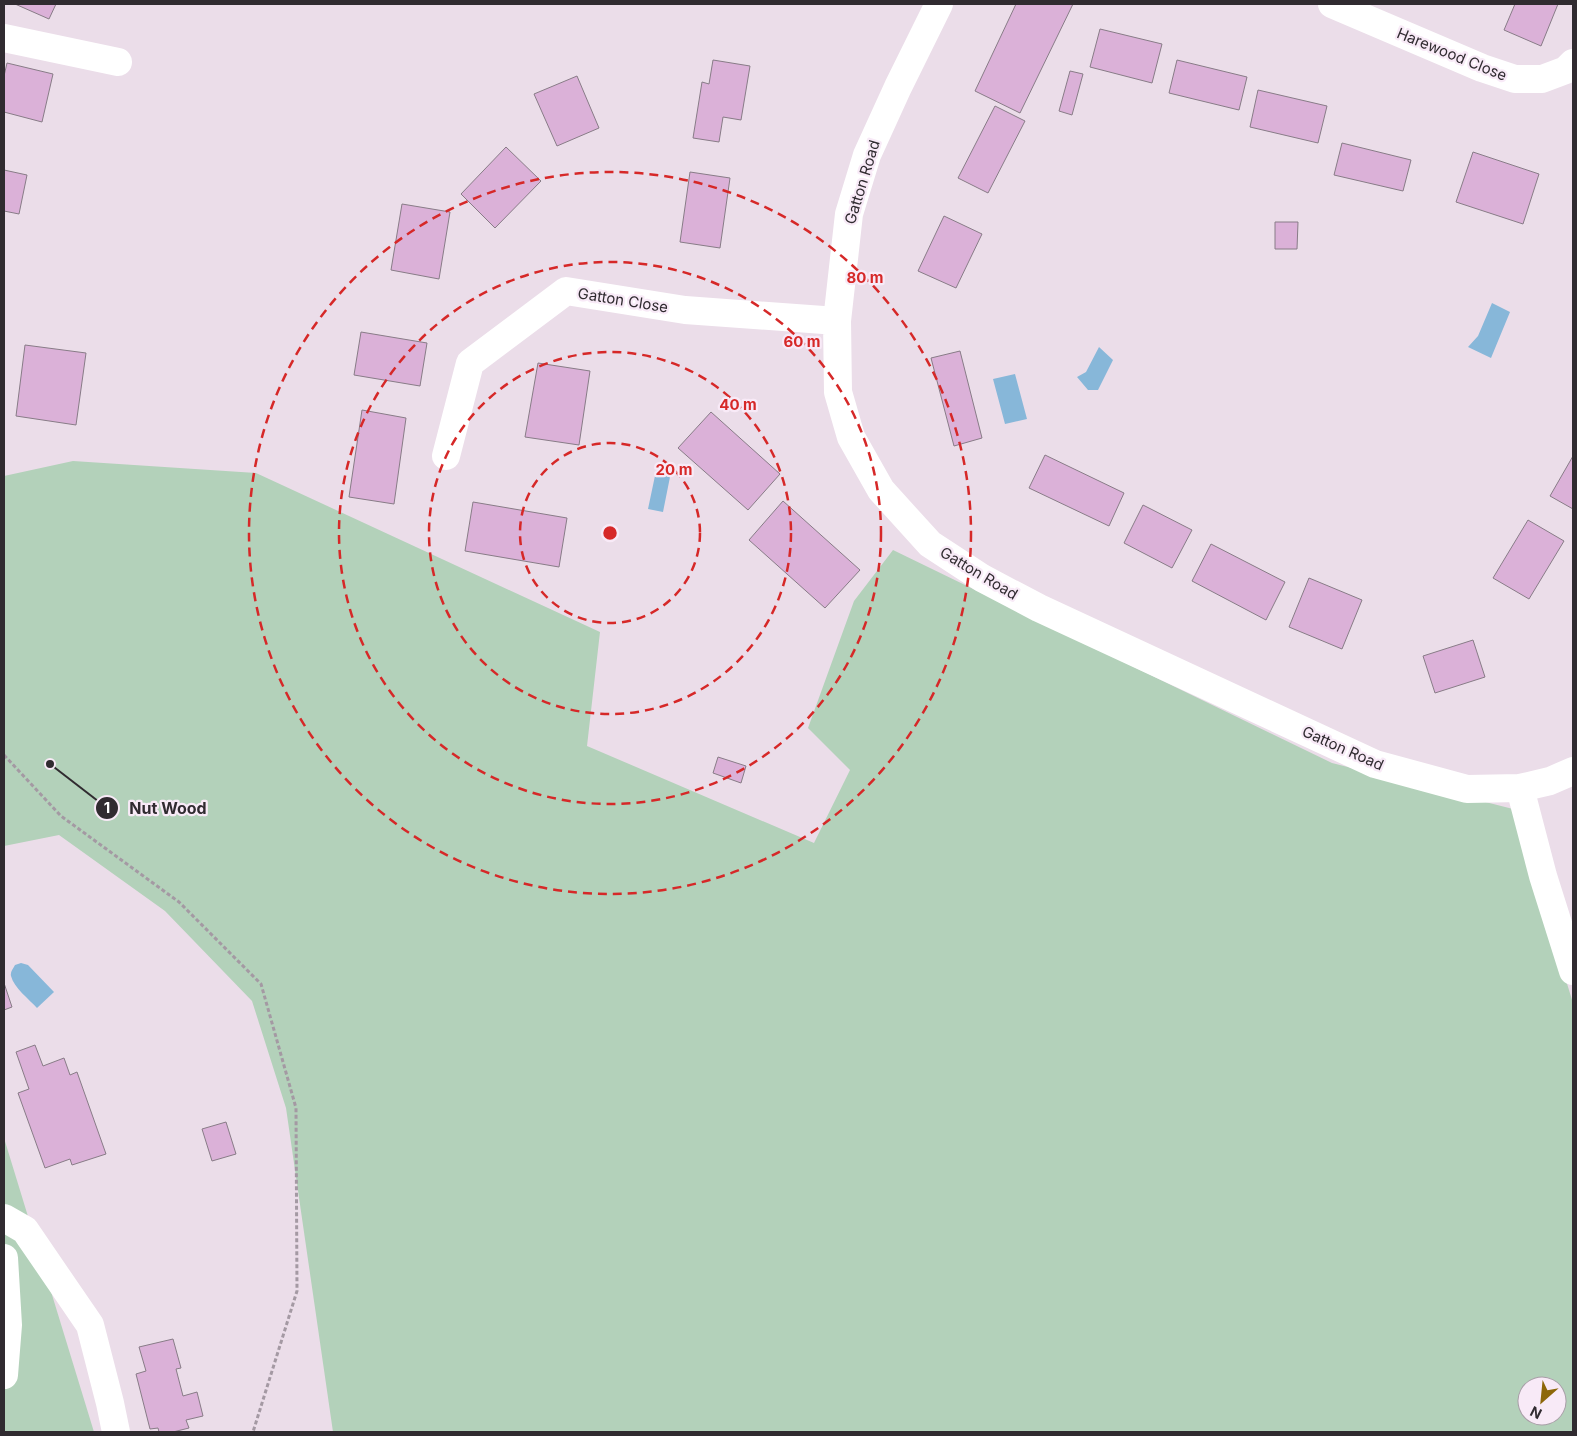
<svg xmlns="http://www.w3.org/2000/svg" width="1577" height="1436" font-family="Inter,sans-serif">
<rect width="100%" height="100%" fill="#ebdde9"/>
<path fill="#b3d1ba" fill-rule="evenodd" d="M73,461L256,473L600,632L587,746L814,843L850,770L808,728L854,601L893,550L1332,763L1513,809L1573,1003V1432H333L286,1108L252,1001L165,911L59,835L4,846V476ZM1527,1386H1557V1416H1527Z
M4,1138L94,1432H4Z"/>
<path fill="#87b7d9" d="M1492,303L1510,312L1491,358L1468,347L1478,336Z
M1099,347L1113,360L1098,390H1088L1077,377L1086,372Z
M1015,374L1027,419L1005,424L993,379Z
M667,467L670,477L663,512L648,509L656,471Z
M21,963L28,965L54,992L37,1008C29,999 14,988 11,976C10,972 13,969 15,965Z"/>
<path fill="#dbb1d8" stroke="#887c87" d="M15,4H56L49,19Z
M1016,4H1073L1020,113L975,91Z
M1515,4H1558L1541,46L1504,30Z
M1100,29L1162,44L1152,83L1090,67Z
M713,60L750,66L741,120L723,117L719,142L693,138L702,82L709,84Z
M1177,60L1247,77L1239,110L1169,93Z
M7,63L53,74L42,122L4,112V76Z
M1070,71L1083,74L1072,115L1059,111Z
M577,76L599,128L557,146L534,94Z
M1258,90L1327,106L1318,143L1250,127Z
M995,106L1025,121L988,193L958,178Z
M1342,143L1411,160L1403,191L1334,175Z
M506,147L541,181L495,228L461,194Z
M1473,152L1539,174L1523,224L1456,202Z
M4,170L27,175L19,214L4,211Z
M690,172L730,178L720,248L680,242Z
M402,204L450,212L439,279L391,270Z
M944,216L982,234L956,288L918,271Z
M1275,222H1298L1297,249H1275Z
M361,332L427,343L420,386L354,375Z
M25,345L86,353L76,425L16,416Z
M960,351L982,438L954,446L931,358Z
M538,363L590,371L579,445L525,437Z
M362,410L406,418L394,504L349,497Z
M711,412L780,474L748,510L678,448Z
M1045,455L1124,493L1109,526L1029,488Z
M1573,456V509L1550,496Z
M783,501L860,570L825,608L749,540Z
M473,502L567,518L559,567L465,551Z
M1143,505L1192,530L1172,568L1124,543Z
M1528,520L1564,541L1529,599L1493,578Z
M1211,544L1285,582L1266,620L1192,581Z
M1309,578L1362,600L1342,649L1289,627Z
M1473,640L1485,677L1435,693L1423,656Z
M718,757L746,766L741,783L713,773Z
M4,983L12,1007L4,1010Z
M35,1045L43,1066L64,1058L70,1075L77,1072L106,1154L72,1165L70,1159L45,1168L18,1093L29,1089L16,1052Z
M226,1122L236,1154L212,1161L202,1129Z
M173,1339L181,1368L176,1369L183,1396L197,1392L203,1416L186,1420L189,1428L173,1432H159L158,1428L150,1429L136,1374L146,1371L139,1347Z"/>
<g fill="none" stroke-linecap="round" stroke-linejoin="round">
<path stroke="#a499a3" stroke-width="3" stroke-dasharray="4 2.5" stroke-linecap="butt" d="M4,755L61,816L179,902L261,984L296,1108L297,1291L253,1432"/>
<path stroke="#fff" stroke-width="28" d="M939,4L898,87L867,155L849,214L837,321L838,392L851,437L881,490L930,544L982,578L1039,608L1375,764L1467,789L1520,788L1550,781L1573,771
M1332,4L1482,68L1515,79H1542L1566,70L1573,63
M4,38L118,62
M446,456L470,363L566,291L685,310L837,321
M1520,788L1543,876L1573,971
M4,1218L25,1230L90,1325L110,1403L116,1432
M4,1258L8,1325L4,1375"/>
</g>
<g fill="none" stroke="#d62828" stroke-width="2.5" stroke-dasharray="9 6">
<circle cx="610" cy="533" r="90"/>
<circle cx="610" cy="533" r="181"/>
<circle cx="610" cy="533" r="271"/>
<circle cx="610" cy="533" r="361"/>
</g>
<g text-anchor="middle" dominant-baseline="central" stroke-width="4.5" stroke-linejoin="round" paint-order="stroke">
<g font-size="15" fill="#302b30" stroke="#f8eaf7">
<text transform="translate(1452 54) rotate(22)">Harewood Close</text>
<text transform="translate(862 182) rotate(-73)">Gatton Road</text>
<text transform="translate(623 300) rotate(9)">Gatton Close</text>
<text transform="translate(979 573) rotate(31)">Gatton Road</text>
<text transform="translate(1343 748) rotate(24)">Gatton Road</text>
</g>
</g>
<circle cx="610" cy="533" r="8" fill="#d62828" stroke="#f8eaf7" stroke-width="2.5"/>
<g font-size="15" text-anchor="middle" font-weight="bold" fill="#d62828" stroke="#f8eaf7" stroke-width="4.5" stroke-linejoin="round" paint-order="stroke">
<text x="865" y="283">80 m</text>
<text x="802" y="347">60 m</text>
<text x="738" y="410">40 m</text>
<text x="674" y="475">20 m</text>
</g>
<path fill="none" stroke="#302b30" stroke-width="2" d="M50 764L107 808"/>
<g fill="#302b30" stroke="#f8eaf7" stroke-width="2">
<circle cx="50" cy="764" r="5"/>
<circle cx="107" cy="808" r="12"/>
</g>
<g font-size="15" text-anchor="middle" font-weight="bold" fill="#fff">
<text x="107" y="813">1</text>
</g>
<g font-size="16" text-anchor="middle" font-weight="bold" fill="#302b30" stroke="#f8eaf7" stroke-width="4.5" stroke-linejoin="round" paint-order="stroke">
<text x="168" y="814">Nut Wood</text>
</g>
<rect width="1577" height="1436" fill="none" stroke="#302b30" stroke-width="10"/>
<g transform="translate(1542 1401) rotate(207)"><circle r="24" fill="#f8eaf7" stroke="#a89ea7"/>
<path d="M0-4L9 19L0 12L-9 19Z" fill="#8d6709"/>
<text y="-8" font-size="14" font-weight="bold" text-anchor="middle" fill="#302b30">N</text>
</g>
</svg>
